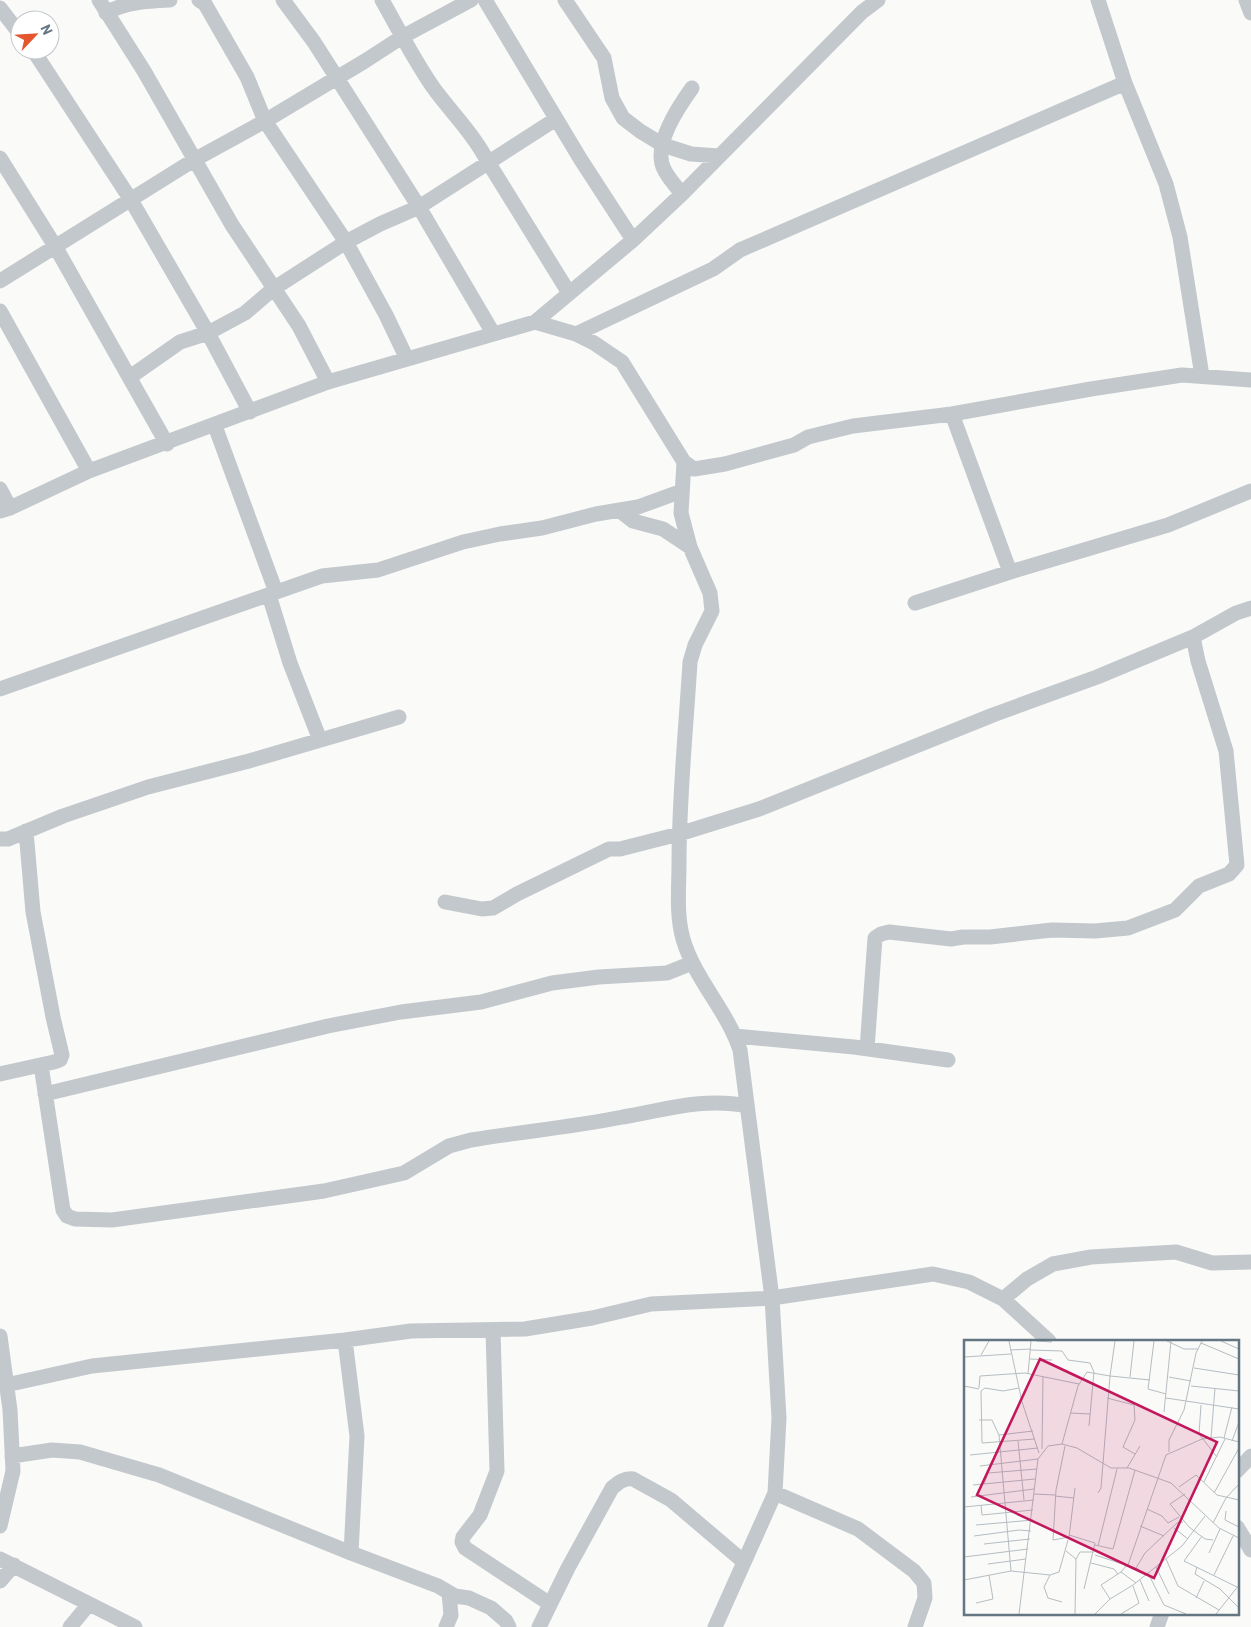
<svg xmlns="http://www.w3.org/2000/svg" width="1251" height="1627" font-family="Barlow,sans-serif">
<rect width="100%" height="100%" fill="#fafaf8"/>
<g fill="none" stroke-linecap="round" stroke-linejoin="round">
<path stroke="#c3c8cc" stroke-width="15" d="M99,0L144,71L232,225L299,326L328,382
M199,0L205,4L247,77L265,121L346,242L386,315L407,359
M283,0L314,42L419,207L493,333
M382,0C399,30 415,62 435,90C453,114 474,135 488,162L569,293
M485,0L581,160L633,240
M565,0L604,58L612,98L623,118L640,131L663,145L691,154L719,156
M1098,0L1125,83L1166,184L1180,237L1202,376
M1246,0L1251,13
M0,8L20,34
M106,13C125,2 148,1 170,0
M33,50L131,200L208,333L250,412
M0,158L55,246L167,444
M682,194C676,186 668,178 664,169C652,146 679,106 692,88
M0,281L194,160L265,121L365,61L402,37L471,0
M0,311L89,471
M535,322L633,240L682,194L862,12L878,0
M576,334L713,269L740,250L1125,83
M130,377L180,342L208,333L245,313L273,289L346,242L380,224L419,207L556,119
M952,414L1010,572
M215,426L276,592
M684,462L681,513L690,547L710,593L712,611L695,645L690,662C686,729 679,796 679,863C679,889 676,914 683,939C695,980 727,1010 740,1050L772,1298L779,1418L775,1493L715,1627
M0,489L10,508
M619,510L633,521L663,529L690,547
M0,511L10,508L89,471L328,382L535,322L576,334L594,343L622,362L684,462L694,469L725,464L794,445L808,437L853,426L952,414L1091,389L1182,375L1251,380
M269,595L290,663L320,740
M915,603L1010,572L1168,525L1251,491
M0,689L322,576L378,570L463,542L500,534L542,528L596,514L638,507L682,491
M0,839H8L63,816L148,787L249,761L399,717
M445,902L482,909L493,908L517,894L609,849H620L679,834L759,809L993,715L1097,677L1193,637L1236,613L1251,608
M735,1036L854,1047L948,1060
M867,1049L875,938L881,934L889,932L951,939L963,937H990L1052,930L1095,931L1128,928L1175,910L1199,886L1229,874L1237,865L1226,751L1198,661L1193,637
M41,1065L63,1210L67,1216L75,1219L112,1220L324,1191L404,1173L449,1146L471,1140C521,1132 572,1127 623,1117C665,1110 704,1097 747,1106
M0,1074L54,1062L60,1060L62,1055L53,1017L33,912L26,831
M45,1094L328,1026L401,1012L481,1002L552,983L599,977L667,973L692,963
M1003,1299L1027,1279L1053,1264L1091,1257L1176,1252L1212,1263L1251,1262
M493,1330L497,1471L480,1515L463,1537L462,1542L465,1548L550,1604
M0,1336L10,1410L13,1471L0,1526
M345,1340L357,1436L351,1553
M6,1385L92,1366L345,1340L411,1331L525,1329L592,1318L651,1304L772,1298L933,1274L969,1282L1003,1299L1049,1341
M12,1456L52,1450L80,1452L159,1475L351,1553L438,1586L455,1596L469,1598L491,1608L506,1621L509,1627
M1237,1471L1251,1456
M775,1493L858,1529L914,1571L924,1583L925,1598L915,1627
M1237,1527L1251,1550
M0,1559L135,1627
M0,1581L14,1565
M70,1627L89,1604
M446,1627L451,1615L449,1593
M539,1627L568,1568L612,1488C619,1482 624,1478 633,1479L671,1500L744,1562
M1157,1627L1162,1613"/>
</g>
<g transform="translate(964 1340)">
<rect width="275" height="275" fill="#fafaf8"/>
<path fill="none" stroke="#b5bdc2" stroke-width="1" d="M45,1L58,62L75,113M72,1L88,2M190,1L184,49L202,54M203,1L220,9H234M257,1L275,9M237,3L275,19M46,10L67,9M67,10L98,11L104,20L126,23L130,32L125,86M17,15L25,1M0,17L47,14M66,19L88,20M230,28L275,35M64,34L67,1M166,37L170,1M205,37L227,41M0,46L15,49M227,46L275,51M15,48L16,36L61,33L115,44M17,51L18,103L71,99M17,51L21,48L39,51L55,48M143,58L170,65L171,80L159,107L171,114M202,58L275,69M237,65L235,94L253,117M200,72L207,1M106,73L126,74M15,80H28L35,95L47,231M35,95L69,91M247,98L251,48M260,98L268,67M54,101L60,160M268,101L275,82M98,104L114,46L123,32L146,36L151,1M101,106L92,150L89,200L105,197L111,148M78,109L79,37M205,112V100L220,70L232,13L238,1M6,115L74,108M16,126L74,119M163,128L176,106M240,142L261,99M20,144L24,133L73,129M9,145L71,139M215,147L232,135L253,155L275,160M134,153L137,148L146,36L186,40M250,153L275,108M70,154L91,155M221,154L206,164L225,187L241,199L249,200M91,156L110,158M7,157L70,149M17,165L18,175L69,170M0,167L70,160M183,169L198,176L204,183L215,177M262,171L261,180L275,187M249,183L262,158L275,144M12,185L69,180M176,186L200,196M210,188L224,199M105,195L131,203L120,249M10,196L55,190L67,191M238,196L220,221L273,247M20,204L66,199M131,205L149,209L171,130M134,206L153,129M102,211L112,219L116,212H130M245,213L256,189M131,215L174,229L182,235M0,217L64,209M202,219L214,246L255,270M127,223L150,229L154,234M24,224L62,219M164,225L202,115L238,99L256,97L275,102M192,227L205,254M233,227L231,234L256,249L275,268M172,228L181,213L213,183L219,182M157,232L172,243M184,233L200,265L222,274M86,235L95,232L104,200M250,235L269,196M0,240L47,231L86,235L80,247L84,258L98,262M176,240L185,261M232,258L240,241M146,259L137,245L157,232L163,225M12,263L29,259L25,235M55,274L74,119L84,106L98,104L113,108L147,128H165L207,143L255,188L275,198M111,274L112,219M131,274L146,259L169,245L218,206L241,176M157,274L175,263L169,246M252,274L275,245"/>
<path fill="#c2185b" fill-opacity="0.15" stroke="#c2185b" stroke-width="2.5" d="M76,19L253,102L190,238L13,155Z"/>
<rect width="275" height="275" fill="none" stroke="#657683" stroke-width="2.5"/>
</g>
<g transform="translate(35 35) rotate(65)"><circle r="24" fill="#ffffff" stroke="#c1c8cd"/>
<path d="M0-4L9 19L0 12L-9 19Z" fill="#e4572e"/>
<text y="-8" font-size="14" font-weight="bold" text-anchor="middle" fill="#657683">N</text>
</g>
</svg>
